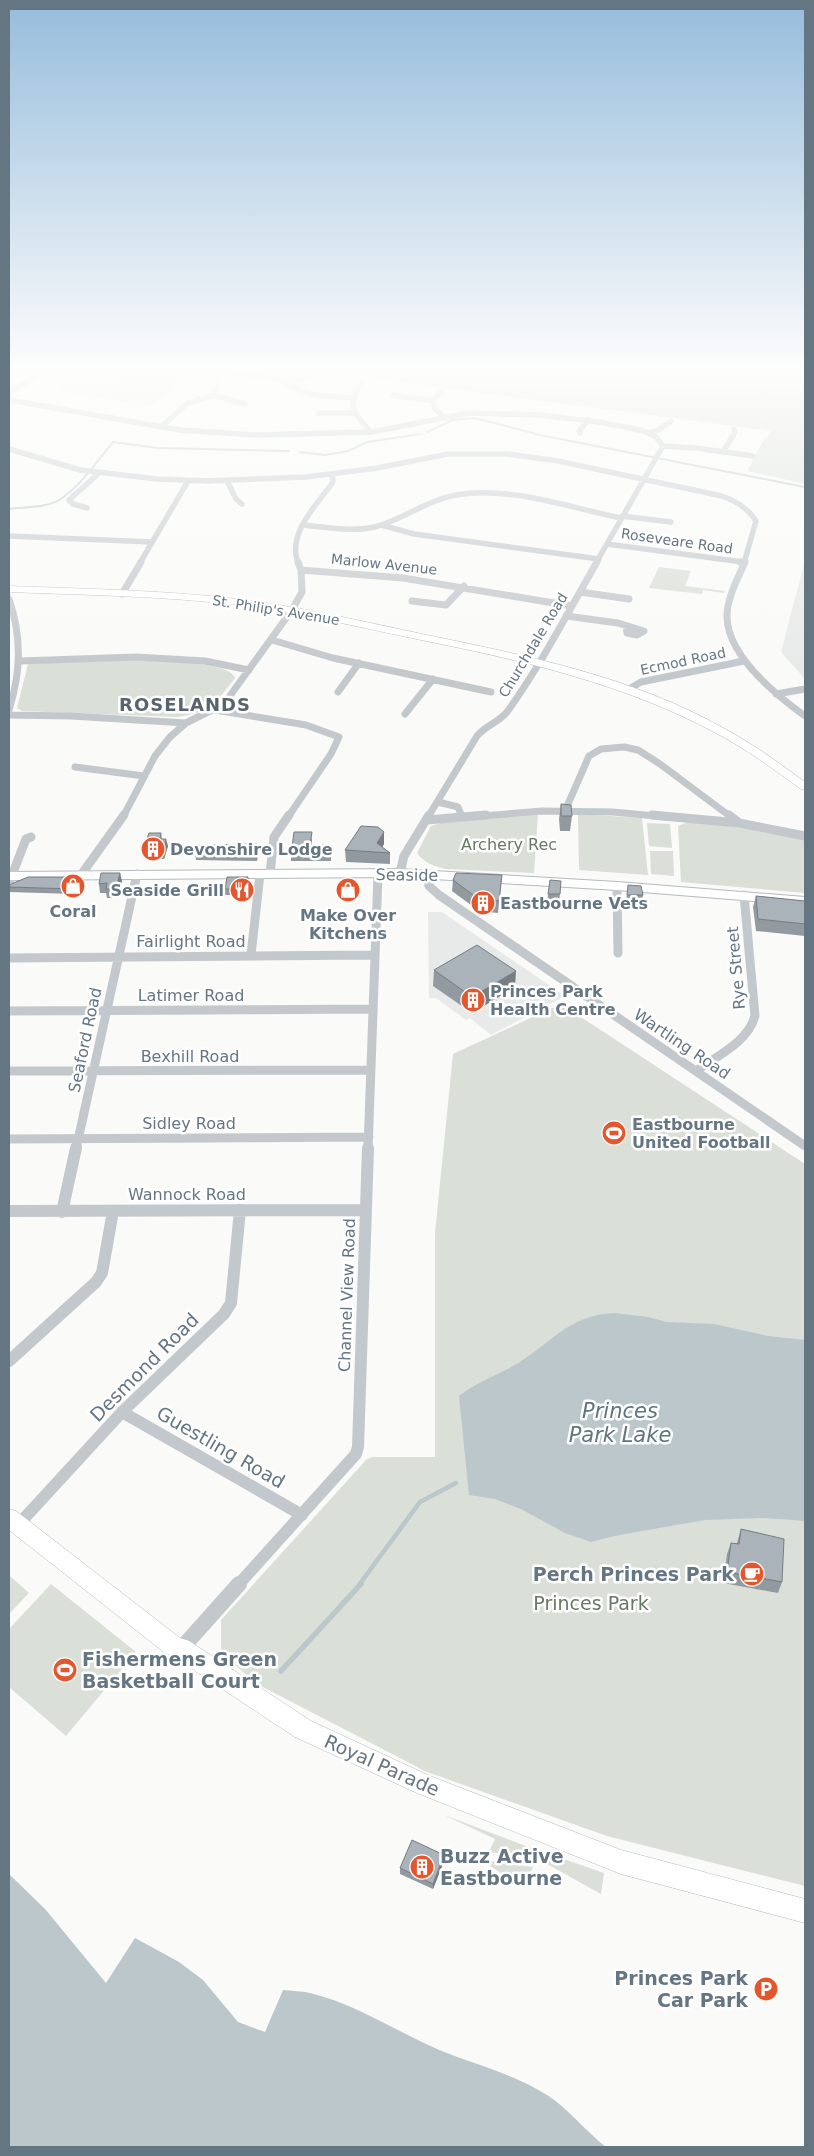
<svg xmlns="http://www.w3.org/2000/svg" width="814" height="2156" font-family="'DejaVu Sans',sans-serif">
<rect width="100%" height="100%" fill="#fafaf8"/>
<path fill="#e8e9e9" d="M21,369H205L149,406L57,391L65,386L40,382L49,377L29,373L31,371Z
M805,560V679L781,652Z
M428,912H442L565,996L491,1035L470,1018L466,1020L436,998H429Z"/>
<path fill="#dadfd7" d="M105,369H129L180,378L161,388L94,374Z
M300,369H805V484L747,471L760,446L771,431Z
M659,567L691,571L685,586L725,591L724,593L703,590L702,594L649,588Z
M80,660C103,660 229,656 235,678C215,704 211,712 177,717L22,711L17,708L28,664Z
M538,814L534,873L445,869C433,866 425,863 417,853L431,826L440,823Z
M578,814L642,818L648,875L579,870Z
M691,821L742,828L805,840V893L681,882L678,826Z
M647,823L670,824L672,848L649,846Z
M650,851H673L674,876L651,874Z
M561,1004L805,1164V1886L607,1836L427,1772L257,1684L221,1653V1620L367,1459L373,1457H435V1233L453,1054Z
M10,1576L29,1593L9,1614V1577Z
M51,1584L136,1652L66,1736L9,1687V1629Z
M444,1815L526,1846L604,1873L601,1894L538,1859L489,1852L495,1839Z
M486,1859L498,1863L533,1867L526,1885L509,1878L484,1862Z"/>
<path fill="#bbc7cb" d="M614,1313L648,1317L667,1322L714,1324L768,1336L805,1340V1521L764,1518L705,1520L619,1535L591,1542L565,1533L521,1509L495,1499L469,1495L459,1396C475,1383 495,1376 513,1366C551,1345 565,1316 614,1313Z
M9,1874L45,1909L106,1983L135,1938L179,1962L203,1980L238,2022L265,2032L283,1990C292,1991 301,1991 310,1993C360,2005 404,2037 452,2055C484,2067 517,2076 547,2095C569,2109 585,2131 606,2147H9Z"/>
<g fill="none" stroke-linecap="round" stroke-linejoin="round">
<path stroke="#bbc7cb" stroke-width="2" d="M427,432L453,420L475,418L540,435L805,487
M300,452L325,455L348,451L367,442L421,434
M9,509C25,507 46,508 59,500C81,486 97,461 113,442L158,448L289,451"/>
<path stroke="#bbc7cb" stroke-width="4.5" d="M359,1585L420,1502L456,1483"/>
<path stroke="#bbc7cb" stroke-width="5.5" d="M281,1671L361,1584"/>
<defs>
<path id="secondary" d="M9,586C86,589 162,590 238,599C302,607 365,622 427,635C528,656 634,677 725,729C753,744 779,763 805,782V790L801,789C773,769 745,748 714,732C624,684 525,661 426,641C363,628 301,613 238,605C162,596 85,595 9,592Z
M9,1509L16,1511L180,1638L189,1641L311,1721L430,1776L621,1850L805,1899V1923L621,1874L417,1793L295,1737L174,1657L165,1653L9,1530Z"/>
<path id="primary" d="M400,869L617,882L805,897V905L617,890L400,877L9,880V872Z"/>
</defs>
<use href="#secondary" stroke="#b3babf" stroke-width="1"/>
<use href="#primary" stroke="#b5babe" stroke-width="2"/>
<path stroke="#c3c8cc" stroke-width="5.5" d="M235,373L275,378L301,391L315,395L353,398
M362,382C346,406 353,412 371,432
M288,383L313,375
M217,385L214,395L245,404
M9,392L34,378
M441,392L432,401L436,410L444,417
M393,395L432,401
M9,400L180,430L257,435L371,432L469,413L540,415L600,422L644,431L656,437L663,446
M319,413H356
M161,427L188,403L214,395
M580,433L579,431L588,420
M649,433L658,430L671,421
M663,446L696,448L753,456
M9,449L80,470L157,479L208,481L306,477L377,468L448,454H508L558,461L722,496C736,501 748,508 756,521L744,563
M723,452L735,432L734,429
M227,481L236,499L242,504
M87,508L73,504L69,500L99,473
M622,516L671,522
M302,525C327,527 353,533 378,526C405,518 428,500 456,495C511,486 567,507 621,518
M381,525L414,534L599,559
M9,536L152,542
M607,544L743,562
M140,563L188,481
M298,563C287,535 315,506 331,485L333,481L332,474
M596,563L663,446"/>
<path stroke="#c3c8cc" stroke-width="7" d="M740,562H743
M745,562C738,578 727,598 727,616C727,655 776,695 805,716
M301,570L403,578L572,606
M580,592L629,599
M122,594L141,562
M9,599C22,637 21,672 9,710
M412,601L446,605L464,586
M566,616L618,623L644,631L637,635L627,633L626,626
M272,640L333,658L491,692
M20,661L136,657L205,661L249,670
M629,689L641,682L744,661
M338,692L359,663
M776,694L805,689
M215,710L306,725L339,737L331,754L288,817
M405,714L433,679
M9,715L71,716L186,723
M75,767L144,776
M438,802L458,807L462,817
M565,811L589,756L601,749L624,747L638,750L660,764L731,817
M123,817L155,756L170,737L186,723L224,704L292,610L302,592L301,570L298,562
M428,817L477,736C485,726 499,722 507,712C541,665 568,612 597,562
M470,817L542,811L613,812L666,817"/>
<path stroke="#c3c8cc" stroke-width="9" d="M652,815L739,823L805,836
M729,815L738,822
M427,820L486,815
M400,873L404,856L429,815
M270,874L274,837L289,815
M81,875L124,815
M428,875L429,886L439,895L805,1146
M9,883L26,839L31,837
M617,886L618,953
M251,955L260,874
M9,958L374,955
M9,1011L373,1009
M9,1071L371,1070
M696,1071C717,1056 748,1042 755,1016L744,895
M9,1139L369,1137
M76,1149L137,874
M368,1149L378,874"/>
<path stroke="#c3c8cc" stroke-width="12" d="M9,1211L365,1210
M62,1212L76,1148
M9,1361L96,1282L102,1273L113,1211
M122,1412L302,1515
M18,1525L122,1412L224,1314L231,1303L240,1210
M238,1585L356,1454L358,1447L368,1148"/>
<path stroke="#c3c8cc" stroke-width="16" d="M181,1649L239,1584"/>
<use href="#secondary" fill="#fff" fill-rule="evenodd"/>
<use href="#primary" fill="#fff" fill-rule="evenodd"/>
</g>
<path fill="#929a9f" d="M561,804L572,816L570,831H560L559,819Z
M384,832V844L382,847L390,853V864L346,862L345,850Z
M161,833L162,839L168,846L164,859L144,858L143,851Z
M312,838V845H331V861H291V854Z
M258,851L257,861L196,860L195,853Z
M120,873L122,882L117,898H107L106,893H100L99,884Z
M502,875L498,913L479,911L452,891L453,880Z
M77,877L78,882L75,894L9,892V885Z
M550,880L560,894L559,902H547Z
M249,883L247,895H225V889Z
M628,885L643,895L642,903H626Z
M756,896L805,901V936L756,931L753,907Z
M434,970L515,987L472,1013L433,986Z
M741,1529L782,1582L778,1593L723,1583L727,1554L731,1543H737Z
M444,1855V1861L433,1889L400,1874V1868Z"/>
<path fill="#777d82" d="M384,832V844L379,852L377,843Z
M166,839L168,846L164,859L163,851Z
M257,844L258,851L257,861L256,853Z
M120,873L122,882L117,898L116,889Z
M77,877L78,882L75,894L74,889Z
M248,877L249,883L247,895V889Z
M516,971L515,987L472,1013V997Z
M444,1855V1861L433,1889V1884Z"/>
<path fill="#aab3b9" stroke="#777d82" d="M561,804L571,805L572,816H561Z
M361,826L378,827L384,832L377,843L390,853L345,850Z
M294,832H312L310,845H331V854H291Z
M149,833H161L160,839H166L163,851H143Z
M257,844L256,853H195V845Z
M101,873H120L116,889H106L107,883L99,884Z
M456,873L502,875L499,901L480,900L453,880Z
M28,877H77L74,889L9,887V885Z
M227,877H248L247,889H225Z
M550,880L561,881L560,894H548Z
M628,885L641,886L643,895H627Z
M756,896L805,901V924L758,919Z
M477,945L516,971L472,997L434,970Z
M741,1529L784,1539L782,1582L727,1572L731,1543L739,1544Z
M412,1840L444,1855L433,1884L400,1868Z"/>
<linearGradient id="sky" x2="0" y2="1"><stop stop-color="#96bcdc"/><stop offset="0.55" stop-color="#fdfdfc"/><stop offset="1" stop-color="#fdfdfc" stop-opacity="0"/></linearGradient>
<rect width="814" height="671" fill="url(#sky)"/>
<defs>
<symbol id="building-disc" viewBox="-11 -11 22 22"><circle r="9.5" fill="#e4572e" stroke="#fff"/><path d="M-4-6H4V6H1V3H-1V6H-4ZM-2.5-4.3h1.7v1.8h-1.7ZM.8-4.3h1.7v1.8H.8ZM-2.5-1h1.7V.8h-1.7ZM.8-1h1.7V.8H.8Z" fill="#fff"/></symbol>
<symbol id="shop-disc" viewBox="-11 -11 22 22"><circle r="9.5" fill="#e4572e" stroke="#fff"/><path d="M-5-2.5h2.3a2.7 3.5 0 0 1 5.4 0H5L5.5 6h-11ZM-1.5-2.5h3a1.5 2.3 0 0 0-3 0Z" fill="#fff"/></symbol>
<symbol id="restaurant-disc" viewBox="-11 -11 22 22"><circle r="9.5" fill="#e4572e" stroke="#fff"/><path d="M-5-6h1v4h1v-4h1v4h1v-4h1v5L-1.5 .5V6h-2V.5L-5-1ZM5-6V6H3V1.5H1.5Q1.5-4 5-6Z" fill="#fff"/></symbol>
<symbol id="stadium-disc" viewBox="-11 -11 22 22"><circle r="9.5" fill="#e4572e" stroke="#fff"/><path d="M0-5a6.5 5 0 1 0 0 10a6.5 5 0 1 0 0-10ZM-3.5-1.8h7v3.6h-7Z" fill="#fff"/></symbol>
<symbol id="cafe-disc" viewBox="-11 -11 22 22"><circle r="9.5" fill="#e4572e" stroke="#fff"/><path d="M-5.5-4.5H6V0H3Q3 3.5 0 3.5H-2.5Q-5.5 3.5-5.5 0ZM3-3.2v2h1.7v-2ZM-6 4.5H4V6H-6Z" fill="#fff"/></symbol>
<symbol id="parking-disc" viewBox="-11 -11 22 22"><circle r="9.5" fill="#e4572e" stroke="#fff"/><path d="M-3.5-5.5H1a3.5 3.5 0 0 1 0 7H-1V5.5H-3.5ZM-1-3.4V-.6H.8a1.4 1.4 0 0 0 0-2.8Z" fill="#fff"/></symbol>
</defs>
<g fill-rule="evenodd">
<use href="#building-disc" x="139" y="835" width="28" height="28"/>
<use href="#shop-disc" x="59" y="872" width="28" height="28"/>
<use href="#restaurant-disc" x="228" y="876" width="28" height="28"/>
<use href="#shop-disc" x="334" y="876" width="28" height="28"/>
<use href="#building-disc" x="469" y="889" width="28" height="28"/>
<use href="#building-disc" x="459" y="986" width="28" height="28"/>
<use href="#stadium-disc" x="600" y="1119" width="28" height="28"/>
<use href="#cafe-disc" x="738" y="1560" width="28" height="28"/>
<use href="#stadium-disc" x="51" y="1656" width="28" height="28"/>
<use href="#building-disc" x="408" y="1853" width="28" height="28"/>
<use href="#parking-disc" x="752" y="1975" width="28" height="28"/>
</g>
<g text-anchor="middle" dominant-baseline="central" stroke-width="5" stroke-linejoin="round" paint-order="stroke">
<g font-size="14" fill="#657683" stroke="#fff">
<text transform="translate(677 541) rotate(8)">Roseveare Road</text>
<text transform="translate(384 564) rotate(6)">Marlow Avenue</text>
<text transform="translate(276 610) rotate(9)">St. Philip's Avenue</text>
<text transform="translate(533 645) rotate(-59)">Churchdale Road</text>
<text transform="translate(683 661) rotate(-12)">Ecmod Road</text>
</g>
<g font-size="16" fill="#687a64" stroke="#fff">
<text x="509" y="844">Archery Rec</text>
</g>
<g font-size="16" font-weight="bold" fill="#657683" stroke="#fff" text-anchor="start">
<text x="170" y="849">Devonshire Lodge</text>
<text x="224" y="890" text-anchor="end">Seaside Grill</text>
<text x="500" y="903">Eastbourne Vets</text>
<text x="73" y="911" text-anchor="middle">Coral</text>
<text x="348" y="915" text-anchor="middle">Make Over<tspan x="348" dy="18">Kitchens</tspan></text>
<text x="490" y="991">Princes Park<tspan x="490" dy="18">Health Centre</tspan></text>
<text x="632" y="1124">Eastbourne<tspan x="632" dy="18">United Football</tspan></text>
</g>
<g font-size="16" fill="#657683" stroke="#fff">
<text transform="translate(407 875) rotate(1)">Seaside</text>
<text x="191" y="941">Fairlight Road</text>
<text transform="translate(736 968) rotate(-95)">Rye Street</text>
<text x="191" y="995">Latimer Road</text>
<text transform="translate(85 1040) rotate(-78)">Seaford Road</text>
<text transform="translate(682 1044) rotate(34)">Wartling Road</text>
<text x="190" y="1056">Bexhill Road</text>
<text x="189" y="1123">Sidley Road</text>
<text x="187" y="1194">Wannock Road</text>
<text transform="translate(347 1295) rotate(-88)">Channel View Road</text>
</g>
<g font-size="18" font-weight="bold" letter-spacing="1" fill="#57646e" stroke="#fff">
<text x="185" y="704">ROSELANDS</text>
</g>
<g font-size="19" fill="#657683" stroke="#fff">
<text transform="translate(144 1367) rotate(-45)">Desmond Road</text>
<text transform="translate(221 1447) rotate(30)">Guestling Road</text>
<text transform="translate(382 1765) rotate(24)">Royal Parade</text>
</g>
<g font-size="19" font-weight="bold" fill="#657683" stroke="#fff" text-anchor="end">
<text x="734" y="1574">Perch Princes Park</text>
<text x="82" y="1659" text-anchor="start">Fishermens Green<tspan x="82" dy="22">Basketball Court</tspan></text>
<text x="440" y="1856" text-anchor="start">Buzz Active<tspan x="440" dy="22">Eastbourne</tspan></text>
<text x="748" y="1978">Princes Park<tspan x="748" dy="22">Car Park</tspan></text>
</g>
<g font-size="19" fill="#687a64" stroke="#fff">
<text x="591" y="1603">Princes Park</text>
</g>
<g font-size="21" font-style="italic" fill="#60757c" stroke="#fff">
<text x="620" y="1411">Princes<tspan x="620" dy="24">Park Lake</tspan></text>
</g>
</g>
<rect width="814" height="2156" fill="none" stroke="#657683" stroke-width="20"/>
</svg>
